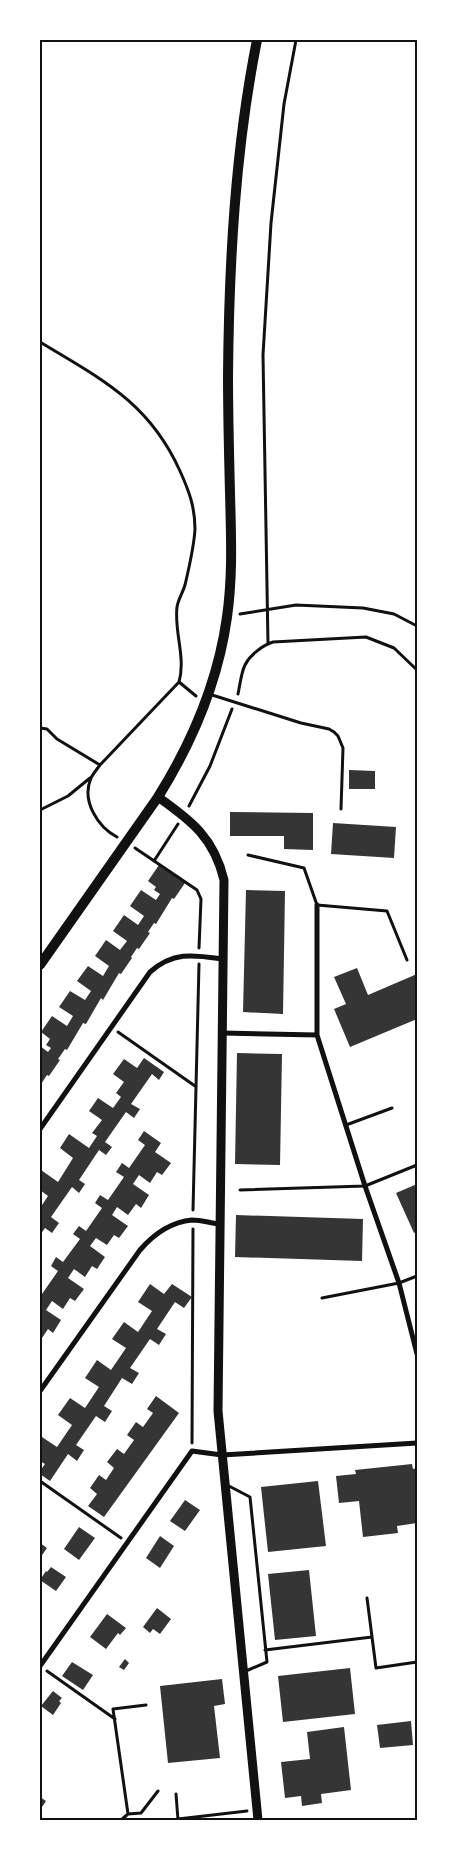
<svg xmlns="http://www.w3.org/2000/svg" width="457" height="1860" font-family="Arial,sans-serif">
<rect width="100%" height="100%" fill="#fff"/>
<path fill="#353535" d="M349,770L375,771V789H349Z
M230,812L313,813V850L284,849V836H230Z
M333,823L396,827L394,858L331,854Z
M159,865L185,883L174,899L172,898L156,924L154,923L148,932L150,933L139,949L137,948L131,957L132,958L121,974L119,973L103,1000L101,998L86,1024L83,1023L67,1050L65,1049L58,1059L60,1060L49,1076L47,1075L41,1084L42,1086L40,1089V1046L48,1052L51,1048L46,1045L50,1039L41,1032L52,1016L67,1026L73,1016L59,1007L70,991L85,1000L91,991L77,981L88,966L103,976L109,966L95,956L106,940L120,950L127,941L113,931L124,915L138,925L144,916L130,906L141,890L156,900L160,894L154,890L156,887L148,881Z
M246,890L285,891L283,1014L243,1012Z
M357,968L368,995L417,974V1019L350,1047L334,1009L346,1004L334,977Z
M237,1053L282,1054L280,1165L235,1164Z
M144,1058L164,1072L159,1080L152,1074L131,1104L140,1109L134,1118L126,1112L105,1142L112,1147L106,1155L99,1150L79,1180L85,1184L79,1193L72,1187L51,1217L59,1223L52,1233L45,1228L40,1235V1208L48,1196L40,1190V1172L41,1170L58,1182L73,1158L60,1148L69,1134L89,1148L97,1136L92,1133L102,1120L89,1111L98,1098L113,1108L121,1097L116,1093L124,1082L113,1074L124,1059L137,1068Z
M144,1131L161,1143L155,1152L171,1163L162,1175L157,1172L150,1183L139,1175L133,1184L149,1195L141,1208L136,1204L128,1215L117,1207L112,1215L128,1226L119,1238L114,1235L107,1245L96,1238L90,1246L105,1257L97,1269L92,1266L85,1277L74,1269L68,1278L84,1289L75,1301L70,1298L63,1309L52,1301L46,1310L61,1320L53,1333L48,1329L40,1341V1293L42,1294L58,1271L51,1266L56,1257L63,1262L80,1239L73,1234L79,1226L86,1231L102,1208L95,1203L100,1195L108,1200L124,1177L116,1172L122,1163L129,1168L145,1145L138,1140Z
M417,1184V1231L414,1233L396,1193Z
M236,1215L363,1219L362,1261L235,1257Z
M150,1284L164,1294L172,1284L192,1297L184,1308L175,1302L157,1329L166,1334L159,1345L150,1339L130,1368L139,1373L132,1384L122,1378L104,1406L112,1411L105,1422L96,1416L76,1445L84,1450L77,1461L68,1454L50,1481L40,1474V1471L45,1464L40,1461V1440L42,1437L57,1447L72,1425L58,1415L70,1398L85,1408L99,1387L85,1378L97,1360L111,1370L126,1348L112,1339L124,1322L138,1332L152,1311L138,1302Z
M156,1396L179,1413L104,1517L88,1506L97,1494L90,1488L99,1475L106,1480L114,1468L107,1462L117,1449L124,1454L134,1440L127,1435L136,1422L143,1427L153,1413L147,1409Z
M412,1464L413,1469L417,1468V1523L397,1526L398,1533L363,1537L359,1501L339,1503L336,1476L356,1474L355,1470Z
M318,1481L326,1546L268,1552L261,1487Z
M185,1500L200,1510L185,1531L170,1521Z
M79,1527L95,1538L79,1560L64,1549Z
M160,1536L174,1546L160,1568L146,1558Z
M40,1543L47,1548L40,1558Z
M51,1567L66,1577L56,1591L40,1580L46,1571L47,1572Z
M309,1570L316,1636L275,1640L268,1574Z
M157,1608L171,1619L160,1634L153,1629L150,1633L143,1627Z
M107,1614L126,1628L120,1635L118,1633L106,1649L90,1637Z
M125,1659L129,1663L124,1670L119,1667Z
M72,1662L93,1675L83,1690L62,1676Z
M350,1668L355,1714L283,1722L278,1676Z
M222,1679L225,1704L214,1706L220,1758L168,1763L160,1686Z
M53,1691L62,1698L59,1701L61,1703L53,1715L41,1706Z
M411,1721L413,1745L380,1748L377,1725Z
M344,1727L351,1790L321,1794L322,1803L302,1806L301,1796L285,1798L281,1762L310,1759L307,1732Z
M40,1797L46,1801L40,1810Z"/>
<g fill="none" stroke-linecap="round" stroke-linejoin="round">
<path stroke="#111" stroke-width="3" d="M40,342C101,379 149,402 180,471C189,491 195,507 195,529C194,547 189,568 185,585C183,592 178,600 177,607C174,632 186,657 179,682L100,765C97,769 93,774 91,778C81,801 98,827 117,837
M240,614L296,605L363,608L394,614L417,626
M268,644L263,355L271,223L284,104L296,40
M179,682L196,696
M238,694C240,685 241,673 245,665C250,655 263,645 273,642L366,637L394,648L417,670
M40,728L47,729L57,739L100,765
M189,806L210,766L232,709
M40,810L68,796L90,778
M135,848L197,890L201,899L199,948
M154,861L178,824
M118,1032L195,1086
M193,1210L199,964
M192,1443L193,1229
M40,1481L121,1538
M47,1671L115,1719
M176,1794L178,1820
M128,1814L113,1709L146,1705
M178,1819L247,1811
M121,1820L128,1814L141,1813L158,1791"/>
<path stroke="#111" stroke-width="3" d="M209,694L301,723L329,729L334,732L338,736L343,748L341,809
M248,855L304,868L317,905L387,911L407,960
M346,1125L392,1108
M240,1190L365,1186L417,1165
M322,1298L399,1283L417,1276
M227,1485L250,1497L267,1662L246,1671
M367,1598L376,1668L417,1662
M265,1650L372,1637"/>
<path stroke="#111" stroke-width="5" d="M317,905V1035L365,1186L399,1283L417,1354
M222,1033L317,1035
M40,1129L150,972C174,951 194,955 223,959
M40,1391L140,1250C153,1235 171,1222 192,1220C201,1220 211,1223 220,1224
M40,1666L192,1451L222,1455L417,1443"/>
<path stroke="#111" stroke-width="9" d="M158,797C192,821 214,838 224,880L218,1411L258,1820"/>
<path stroke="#111" stroke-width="10" d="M40,965L158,797C193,741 218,682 227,617C233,575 231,534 230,493C229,454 228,415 228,376C229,264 235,150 257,40"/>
</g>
<rect width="457" height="1860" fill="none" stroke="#ffffff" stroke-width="82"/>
<rect x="41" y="41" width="375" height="1778" fill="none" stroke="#111" stroke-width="2"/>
</svg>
